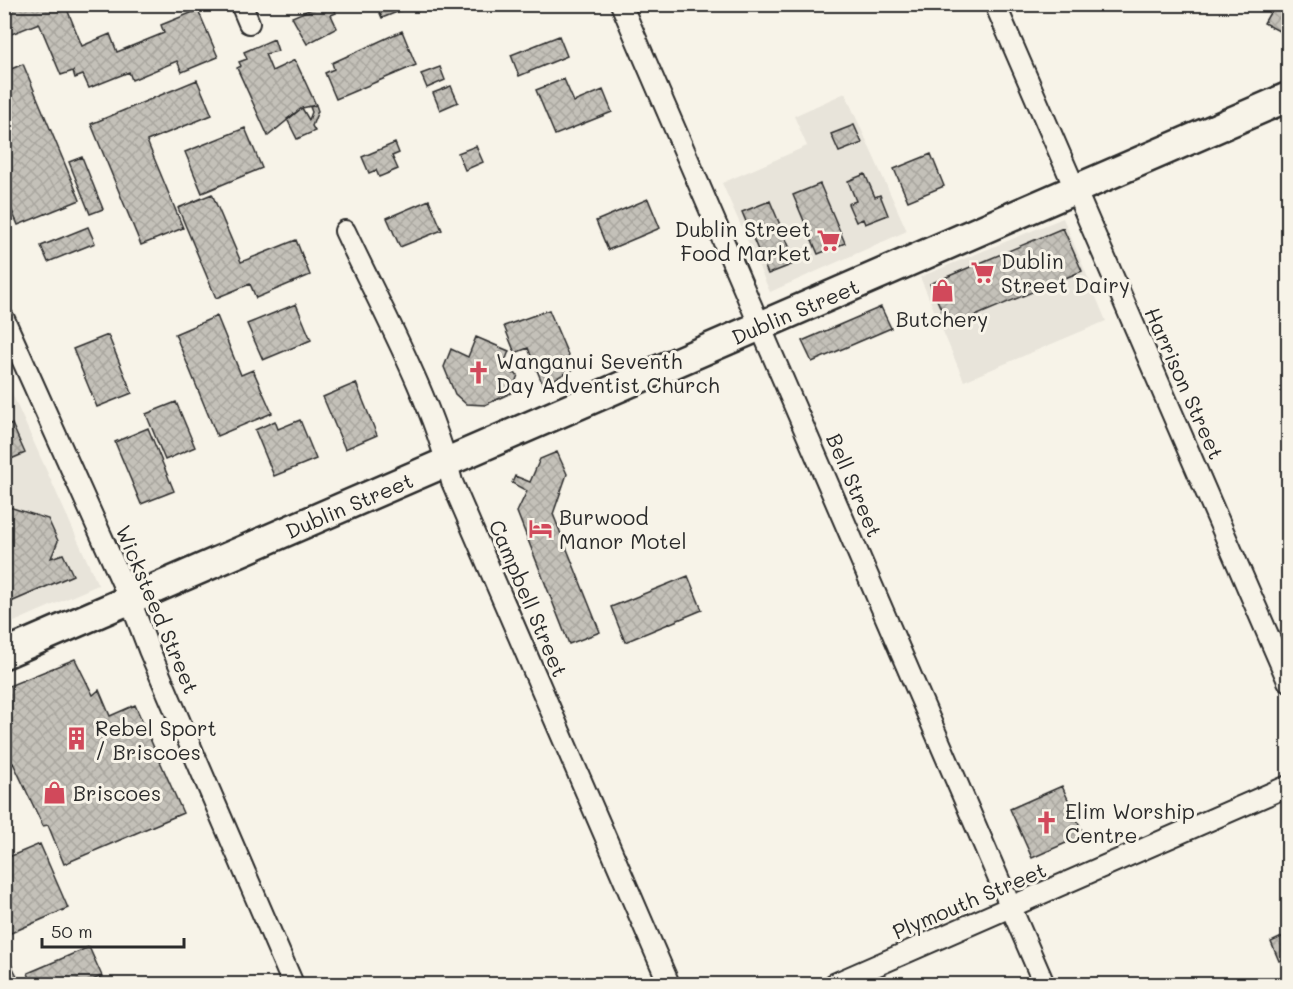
<svg xmlns="http://www.w3.org/2000/svg" width="1293" height="989" font-family="Mali,sans-serif">
<defs>
<pattern id="building-cross-hatch" width="8" height="8" patternUnits="userSpaceOnUse" patternTransform="scale(1.5)"><rect width="8" height="8" fill="#c4c1b9"/><path d="M0 0l8 8M0 8l8-8" fill="none" stroke="#a9a69f"/></pattern>
</defs>
<rect width="100%" height="100%" fill="#f7f3e8"/>
<filter id="ink" filterUnits="userSpaceOnUse"><feTurbulence type="fractalNoise" baseFrequency=".0167" numOctaves="2"/><feDisplacementMap in="SourceGraphic" scale="12" xChannelSelector="R" yChannelSelector="G"/><feConvolveMatrix kernelMatrix="1 2 1 2 8 2 1 2 1" color-interpolation-filters="sRGB"/></filter>
<g filter="url(#ink)">
<path fill="#e8e4da" d="M845,93L907,231L770,292L722,183L807,146L794,116Z
M1063,218L1106,321L964,381L920,277Z
M4,376L98,585L5,626H4Z"/>
<path fill="url(#building-cross-hatch)" stroke="#2b2b2b" stroke-width="1.5" d="M65,4L82,46L110,34L117,52L164,33L161,25L198,10L218,57L182,72L177,61L132,80L129,72L89,88L83,75L75,78L73,71L61,75L39,23L4,37V5Z
M323,4H332L336,13L331,15L337,28L307,44L292,17Z
M376,4H399L402,10L382,18Z
M1275,4H1288V36L1264,23Z
M402,31L416,65L336,99L325,73L334,69L332,63Z
M559,36L567,56L519,76L511,55Z
M274,39L278,51L265,54L272,71L295,60L316,105L302,108L268,136L237,68L241,66L239,62L247,59L244,52Z
M23,64L80,200L18,225L4,192V72Z
M440,67L445,80L427,88L421,74Z
M564,79L574,102L603,90L612,112L555,135L536,90Z
M197,80L212,115L147,141L183,228L141,245L91,124Z
M451,86L458,102L440,110L433,93Z
M316,105L318,111L312,126L315,131L297,139L287,119L302,108L309,120L312,112L310,107Z
M854,125L862,143L839,152L831,134Z
M245,128L262,168L202,193L185,152Z
M395,143L399,153L392,156L398,169L379,177L376,170L369,173L362,157Z
M476,146L483,162L465,170L458,153Z
M931,154L944,186L908,201L894,169Z
M82,157L103,209L90,214L69,162Z
M865,174L875,197L880,195L888,215L865,224L863,219L856,222L848,204L856,201L848,181Z
M820,184L845,243L818,254L793,195Z
M212,194L241,262L296,240L310,275L256,298L250,284L216,298L178,208Z
M648,199L660,228L608,250L596,221Z
M429,200L442,230L400,247L387,218Z
M770,201L796,263L768,274L742,212Z
M88,227L95,243L48,262L41,246Z
M1063,228L1082,271L949,327L930,284Z
M296,304L311,340L263,360L247,324Z
M881,307L891,328L812,362L802,341Z
M549,310L574,369L543,385L528,348L515,353L504,326Z
M217,316L241,375L253,370L272,413L217,436L175,334Z
M108,335L132,393L97,407L73,349Z
M476,337L509,351L502,369L518,375L511,393L485,405L466,404L455,394L444,367L451,349L468,357Z
M356,383L377,435L345,449L323,397Z
M176,402L195,447L165,460L146,414Z
M300,420L316,459L274,476L255,430L275,421L278,429Z
M12,424L25,453L4,462V428Z
M148,428L174,491L141,504L115,442Z
M557,452L567,474L553,514L600,632L569,644L517,512L527,491L512,483L515,476L530,482L540,459Z
M9,507L48,519L58,541L51,558L63,554L73,575L4,605V509Z
M688,576L702,610L625,642L611,607Z
M75,659L93,695L99,690L110,716L135,705L183,813L64,864L48,825L43,826L13,763L4,767V688Z
M1062,786L1084,835L1032,858L1010,809Z
M40,844L68,908L4,936V859Z
M1288,934V957L1279,961L1271,942Z
M89,947L102,976L83,984H22L31,981L28,973Z
M11,964L21,984H4V966Z"/>
<g fill="none" stroke-linecap="round" stroke-linejoin="round">
<defs>
<path id="minor" d="M241,4L249,23
M621,4L1044,984
M995,4L1288,681
M345,231C383,312 430,395 452,482L669,984
M4,319L130,600L149,650L293,984
M834,984L1288,786"/>
<path id="secondary" d="M4,654L1288,97"/>
</defs>
<use href="#minor" stroke="#2b2b2b" stroke-width="24"/>
<use href="#secondary" stroke="#2b2b2b" stroke-width="33"/>
<use href="#minor" stroke="#f7f3e8" stroke-width="20"/>
<use href="#secondary" stroke="#f7f3e8" stroke-width="28"/>
</g>
</g>
<defs>
<symbol id="supermarket-bare" viewBox="-9 -9 18 18"><path d="M-6-5.5h2.5l.6 2H6L4.5 2H-2.5L-4.4-4H-6ZM-1.5 3.2a1.3 1.3 0 1 0 .1 0ZM3 3.2a1.3 1.3 0 1 0 .1 0Z" fill="#d1495b" stroke="#f7f3e8" stroke-width="2.5" paint-order="stroke"/></symbol>
<symbol id="shop-bare" viewBox="-9 -9 18 18"><path d="M-5-2.5h2.3a2.7 3.5 0 0 1 5.4 0H5L5.5 6h-11ZM-1.5-2.5h3a1.5 2.3 0 0 0-3 0Z" fill="#d1495b" stroke="#f7f3e8" stroke-width="2.5" paint-order="stroke"/></symbol>
<symbol id="church-bare" viewBox="-9 -9 18 18"><path d="M-1.2-6h2.4v3.5h3.3v2.4h-3.3V6h-2.4V-.1h-3.3v-2.4h3.3Z" fill="#d1495b" stroke="#f7f3e8" stroke-width="2.5" paint-order="stroke"/></symbol>
<symbol id="hotel-bare" viewBox="-9 -9 18 18"><path d="M-6-4.5h1.5V1H6V5H4.5V3h-9V5H-6ZM-4 0a1.8 1.8 0 1 1 3.6 0ZM.5 0V-2.5h3Q6-2.5 6 0Z" fill="#d1495b" stroke="#f7f3e8" stroke-width="2.5" paint-order="stroke"/></symbol>
<symbol id="building-bare" viewBox="-9 -9 18 18"><path d="M-4-6H4V6H1V3H-1V6H-4ZM-2.5-4.3h1.7v1.8h-1.7ZM.8-4.3h1.7v1.8H.8ZM-2.5-1h1.7V.8h-1.7ZM.8-1h1.7V.8H.8Z" fill="#d1495b" stroke="#f7f3e8" stroke-width="2.5" paint-order="stroke"/></symbol>
</defs>
<g fill-rule="evenodd">
<use href="#supermarket-bare" x="812" y="224" width="33" height="33"/>
<use href="#supermarket-bare" x="966" y="256" width="33" height="33"/>
<use href="#shop-bare" x="926" y="274" width="33" height="33"/>
<use href="#church-bare" x="462" y="356" width="33" height="33"/>
<use href="#hotel-bare" x="524" y="512" width="33" height="33"/>
<use href="#building-bare" x="60" y="722" width="33" height="33"/>
<use href="#shop-bare" x="38" y="776" width="33" height="33"/>
<use href="#church-bare" x="1030" y="806" width="33" height="33"/>
</g>
<g text-anchor="middle" dominant-baseline="central" stroke-width="6" stroke-linejoin="round" paint-order="stroke">
<g font-size="21" fill="#2b2b2b" stroke="#f7f3e8" text-anchor="start">
<text x="811" y="228" text-anchor="end">Dublin Street<tspan x="811" dy="24">Food Market</tspan></text>
<text x="1001" y="260">Dublin<tspan x="1001" dy="24">Street Dairy</tspan></text>
<text x="942" y="318" text-anchor="middle">Butchery</text>
<text x="496" y="360">Wanganui Seventh<tspan x="496" dy="24">Day Adventist Church</tspan></text>
<text x="559" y="516">Burwood<tspan x="559" dy="24">Manor Motel</tspan></text>
<text x="95" y="727">Rebel Sport<tspan x="95" dy="24">/ Briscoes</tspan></text>
<text x="73" y="792">Briscoes</text>
<text x="1065" y="810">Elim Worship<tspan x="1065" dy="24">Centre</tspan></text>
</g>
<g font-size="21" fill="#2b2b2b" stroke="#f7f3e8">
<text transform="translate(795 311) rotate(-23)">Dublin Street</text>
<text transform="translate(1185 383) rotate(66)">Harrison Street</text>
<text transform="translate(855 485) rotate(67)">Bell Street</text>
<text transform="translate(349 505) rotate(-23)">Dublin Street</text>
<text transform="translate(529 598) rotate(67)">Campbell Street</text>
<text transform="translate(158 609) rotate(67)">Wicksteed Street</text>
<text transform="translate(969 900) rotate(-23)">Plymouth Street</text>
</g>
</g>
<rect width="1293" height="989" fill="none" stroke="#f7f3e8" stroke-width="24"/>
<rect x="12" y="12" width="1269" height="965" fill="none" stroke="#2b2b2b" stroke-width="2" filter="url(#ink)"/>
<path d="M42 938v9h142v-9" fill="none" stroke="#2b2b2b" stroke-width="3"/>
<text x="51" y="938" font-size="18" fill="#2b2b2b" stroke="#f7f3e8" stroke-width="4.5" paint-order="stroke">50 m</text>
</svg>
